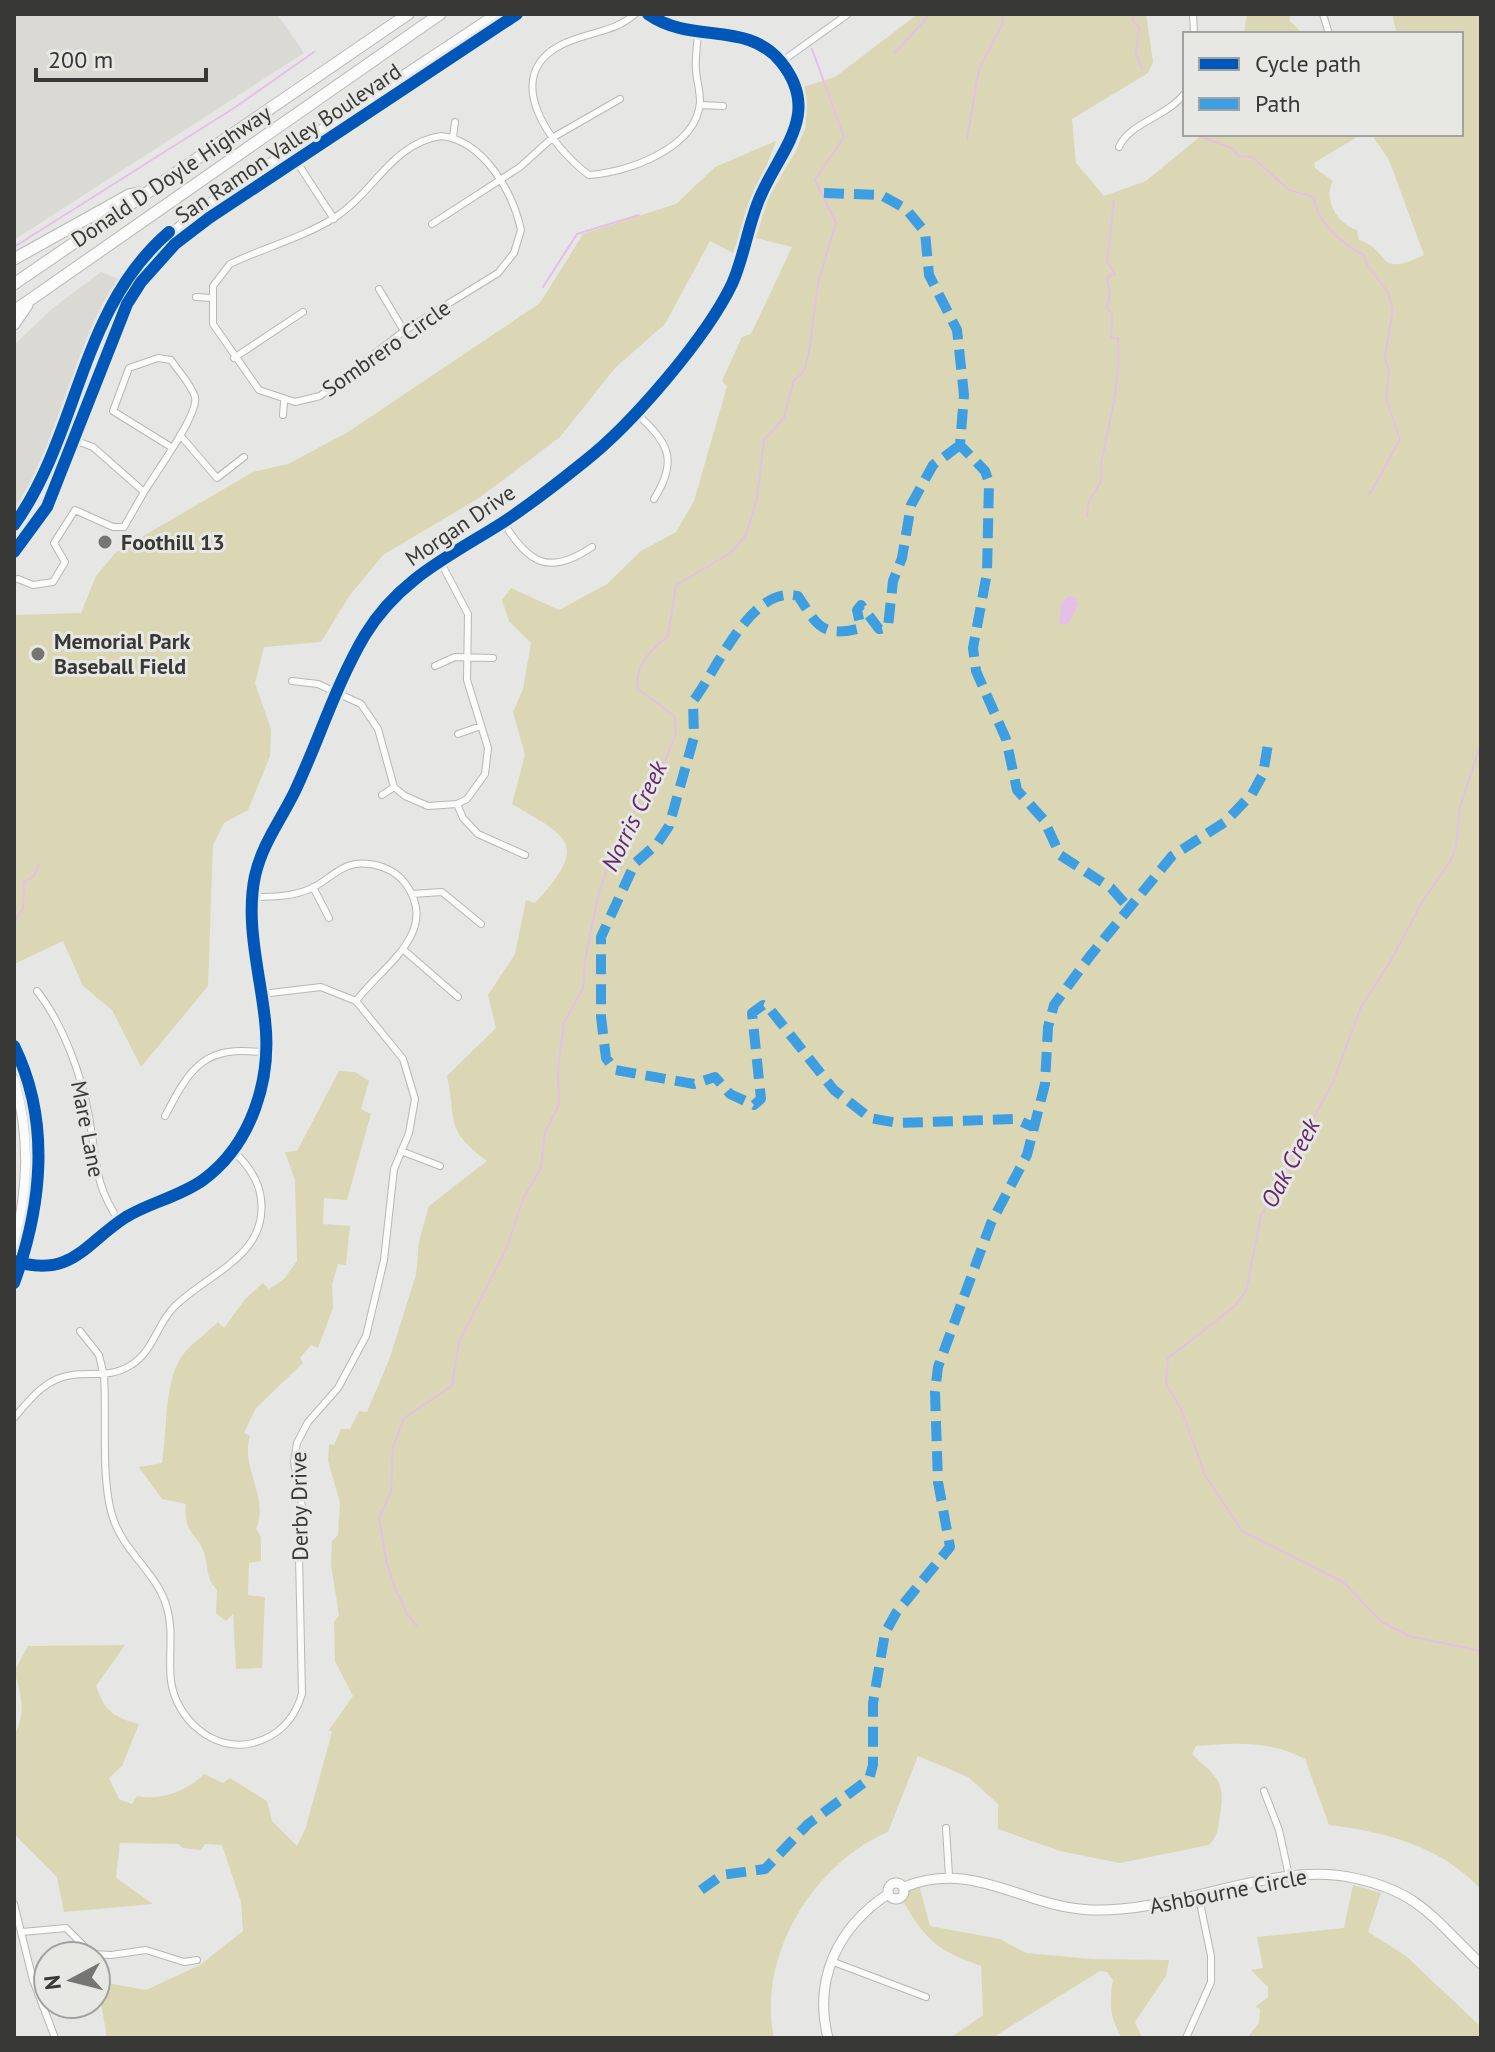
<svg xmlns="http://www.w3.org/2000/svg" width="1495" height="2052" font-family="'PT Sans',sans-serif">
<rect width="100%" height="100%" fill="#e6e6e5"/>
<path fill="#dad9d3" d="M14,14H277L304,53L14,240Z
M101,272L119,279L109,293L35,481L14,513V345L53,308Z"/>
<path fill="#dbd7b4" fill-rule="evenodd" d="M918,14H1146L1153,62L1148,73L1072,119L1076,163L1104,196L1146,181L1203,134H1461V34H1397L1392,14H1481V1889C1440,1846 1386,1832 1329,1825L1305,1759C1269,1740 1236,1743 1196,1746L1192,1754C1216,1777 1226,1780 1220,1815C1218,1828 1218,1836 1209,1845L1120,1863L1060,1851L998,1829V1804L968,1777L918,1756L888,1832C813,1864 757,1956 774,2038H107L99,1991L102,1982L146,1990L200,1965L243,1931L241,1902L222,1845L205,1844L201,1850L183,1848L178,1844L120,1843L116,1878L153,1904L64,1912L57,1877L14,1834V1736C26,1714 22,1694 14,1672L28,1646L125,1645L96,1686C105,1711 113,1717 139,1724L122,1766L109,1778L119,1799L132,1804L137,1796C160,1801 188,1791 204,1774L223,1783L230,1778L267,1801L272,1821L297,1846L306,1827L332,1732L329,1730L353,1696L335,1661L334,1622L339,1615L331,1565L332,1541L338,1535L340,1502L328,1461L329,1444L334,1445L341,1429H350L359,1411L367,1412L389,1360L416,1275L419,1241L429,1206L487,1161C444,1128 457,1124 447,1076L496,1028L488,995L515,954L526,900L535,903C589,844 570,838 512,804L525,755L513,712L523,689L531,643L509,621L502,600L511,588L559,610L607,584L641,551L676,532L694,501L727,386L722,381L742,337L751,334L792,247L756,238L768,198L796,151L806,126L803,87L835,77ZM1372,135L1389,160L1424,255C1374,279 1392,250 1359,240L1357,230C1337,224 1323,199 1333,181L1315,168L1314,163L1357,137Z
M1247,14H1290V21L1300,31L1298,34H1244Z
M776,141L733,253L710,241L665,324L615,368L560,437L479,498L383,555L350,595L321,642L264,647L255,683L271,729L270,756L248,810L224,823L213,845L208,986L141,1067L112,1010L83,986L63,941L14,964V615L81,613L96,576L116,552L253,472L288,464L348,432L540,303L583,234L676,204L715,167Z
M339,1071L355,1072L369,1081L361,1109L371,1114L347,1200L324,1198L323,1224L350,1226L346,1265L338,1264L332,1285L333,1308L318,1348L311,1345L300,1358L303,1363L256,1408L244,1433L250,1436C240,1468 270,1498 256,1529L261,1537V1561L249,1563L248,1595L265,1597L262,1668L236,1669L233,1614L226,1621L216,1613L217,1590C205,1577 209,1568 204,1553C198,1533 183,1535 186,1504L162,1499L139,1467L162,1463C168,1429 163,1378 185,1352C195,1341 208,1332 218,1322L224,1328L245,1299L263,1283L269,1289L284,1279L297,1261L295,1180L285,1152L297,1151Z
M919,1885L930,1926L1000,1939L1026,1953L1092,1959L1169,1960L1166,1976L1135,2022L1142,2038H1122C1110,2019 1109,2003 1113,1980L1107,1972L1100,1971L992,2038H950L983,2015L981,1966C937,1950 927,1942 903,1901L909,1889Z
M1353,1885L1381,1893L1368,1932L1406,1956L1481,2027V2038H1247L1259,2023L1260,2009L1255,2007L1268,1997V1987L1251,1970L1263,1968L1257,1937L1344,1928Z"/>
<path fill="#e4c0e9" d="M1069,596L1075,597L1078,604L1069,623L1062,625L1059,623L1062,602Z"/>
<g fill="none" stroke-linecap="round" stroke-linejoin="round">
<path stroke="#e4c0e9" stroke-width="2" d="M1134,14L1133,21L1139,27L1136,54L1142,69
M895,53L930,14
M1202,137L1232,148L1239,156L1252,157L1289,190L1314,197C1316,223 1344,245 1364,255L1366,263L1388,292L1393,309L1385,356L1389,373L1386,399L1400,439L1370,494
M967,140L979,69L1002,25L1003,14
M14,247L234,108L314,52
M543,287L577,234L639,215
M1087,517C1088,493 1092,501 1100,483C1103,476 1100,466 1102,458C1111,417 1120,381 1118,339L1111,337L1112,315L1107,308L1110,293L1107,277L1115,274L1107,261L1114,200
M1481,743L1460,806L1456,847L1451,860L1422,902L1393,957L1361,1007L1333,1082L1261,1216L1246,1291L1235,1306L1168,1358L1166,1384L1181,1409L1205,1475L1242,1531L1343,1582L1382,1622L1409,1636L1481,1651
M14,922L23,908L24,882L34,876L39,864
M417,1626L407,1614L396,1590L387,1564L379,1518L391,1492L393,1447L404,1418L452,1386L459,1342L506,1249L524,1197L541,1168L545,1132L559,1105L558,1068L564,1023L583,988L585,960L599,892L617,840L667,757L676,732L674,716L638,689C634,665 651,650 668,636L676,585L729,554L745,537L757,498L764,440L784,418L793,382L804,371L809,352L818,283L836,223L815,180L844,137L812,49"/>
<defs>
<path id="street" d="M635,14C614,33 586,32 561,45C499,77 552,148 589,175C627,173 697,148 700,102C700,91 697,81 696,71C695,59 697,46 698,34
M1193,14L1194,34
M1323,14L1329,34
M781,62L848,14
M700,105L723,106
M441,136C483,140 513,192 521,230L514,253L498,273L404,331L320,396L295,402L259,390L213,324V286L230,264C263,248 302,238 334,218C373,194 392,143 441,136Z
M453,137L455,122
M1119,147C1129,123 1167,117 1185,93
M289,150L334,219
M432,224L520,167L552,138L620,99
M379,289L404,331
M196,297L211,298
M234,358L303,312
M635,412C667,442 680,458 654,499
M283,415L284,402
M180,435L217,478L244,457
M144,492C155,474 199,414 195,397C191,384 178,371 171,360L158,358L129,368L113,411L171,447
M503,522C529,564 549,576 592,547
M18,579L33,585L53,582L65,562L54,543L75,510L113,527H124L144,492L93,447L60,435
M435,666L455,657L493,658
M292,681L318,684L361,704L378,729L394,787L405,796L428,806L457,804L467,799L485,774L488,748L467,680L468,614L440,561
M458,734L481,726
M382,795L394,787
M457,804L463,818L478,834L525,855
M313,887L329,918
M412,894L442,892L481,924
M251,897C271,897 293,897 312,888C327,881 338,867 355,864C373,862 394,868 405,883C442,932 381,967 356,1001
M405,951L458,997
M37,991C63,1024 82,1076 89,1117C97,1159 93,1184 120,1222
M165,1116C191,1066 205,1044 266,1053
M401,1151L440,1166
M80,1331L99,1355L104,1376C107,1417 100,1484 114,1521C126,1554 158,1574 167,1608C174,1633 168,1657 171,1681C176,1719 214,1753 253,1743C279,1736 295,1718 302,1694L299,1555L303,1512L294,1462L297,1443L308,1422L338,1388L366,1336L384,1260L394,1169L409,1133L415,1099L403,1059L356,1001L321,987L262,994
M14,1418C30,1399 46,1378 72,1375C94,1372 111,1378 131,1365C153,1352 157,1324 174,1307C208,1273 268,1256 261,1199C259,1180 248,1165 234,1152
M1264,1791L1279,1830L1289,1876
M946,1828L949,1876
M14,1904L33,1980L55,2038
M22,1932L66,1928L92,1954L111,1955L146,1950L184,1962L197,1960
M831,1961L926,1997
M1186,2038L1211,1982V1956L1199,1898"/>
<path id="secondary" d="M14,525L36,494L118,288L146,253L204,207L496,14
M14,552L47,507L127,304L141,282L175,244L209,218L517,14
M14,1046C51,1121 42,1206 14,1283
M14,1079C31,1138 28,1188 14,1248
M14,1261C72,1279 85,1243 126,1217C151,1202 179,1197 203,1180C252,1144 272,1079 265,1020C260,973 245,923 255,876C262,844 281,820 295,791C319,740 336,684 365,635C399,579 450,556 502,523C531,504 559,482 585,461C632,424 706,338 732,284C745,255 748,223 761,195C781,149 822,113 781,62C747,20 692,45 648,14
M888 1891a8 8 0 1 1 16 0a8 8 0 1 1-16 0Z
M904,1887C975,1859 1022,1907 1091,1910C1180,1913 1273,1860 1354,1878C1421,1892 1435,1921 1481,1964
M828,2038C813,1979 838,1927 888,1894"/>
<path id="highway" d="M14,259L129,195L140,193
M14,284L408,14
M14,311L440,14
M14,324L27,305"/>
</defs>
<use href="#street" stroke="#b7b7b6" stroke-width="8"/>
<use href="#secondary" stroke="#b7b7b6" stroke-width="11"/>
<use href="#highway" stroke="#b7b7b6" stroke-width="13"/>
<use href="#street" stroke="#fbfbfb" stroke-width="6"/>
<use href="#secondary" stroke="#fbfbfb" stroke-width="9"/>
<use href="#highway" stroke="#fbfbfb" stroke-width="11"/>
<path stroke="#3e9ee2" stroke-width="10" stroke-dasharray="20 10" stroke-linecap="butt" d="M824,193L881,195L906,209L925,232L929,275L957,330L964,395L960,445L985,471L989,482L987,573L973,648L976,671L1006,739L1017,790L1044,820L1060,855L1111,888L1128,907
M960,445L933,465L911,505L902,558L893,581L888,627L879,629L861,605L857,610L860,624L857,629C819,638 815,621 798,596C751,584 716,672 693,701L694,737L669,826L657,844L635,863L601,937V1017L606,1058L615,1070L694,1084L715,1077L730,1094L754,1105L761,1099L752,1013L763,1005L769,1008L834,1090L870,1118L898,1123L1016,1119L1033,1127
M701,1890L722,1875L765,1869L808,1824L869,1779L873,1765V1703L885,1633L896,1613L950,1547L938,1482L935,1392L938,1367L991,1223L1027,1155L1045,1084L1048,1027L1054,1005L1090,956L1172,856L1225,822L1252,794L1263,774L1269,738"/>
<defs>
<path id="cycleway" d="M14,525C80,433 79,309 169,232
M14,552L47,507L127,304L141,282L175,244L209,218L517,14
M14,1046C51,1121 42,1206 14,1283
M14,1261C72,1279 85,1243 126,1217C151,1202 179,1197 203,1180C252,1144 272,1079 265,1020C260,973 245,923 255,876C262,844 281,820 295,791C319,740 336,684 365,635C399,579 450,556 502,523C531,504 559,482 585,461C632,424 706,338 732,284C745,255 748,223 761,195C781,149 822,113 781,62C747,20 692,45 648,14"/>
</defs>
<use href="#cycleway" stroke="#e7e7e4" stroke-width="17"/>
<use href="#cycleway" stroke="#0057b8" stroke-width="12"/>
</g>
<g fill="#757574" stroke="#e7e7e4" stroke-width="3">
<circle cx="105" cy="542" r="8"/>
<circle cx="38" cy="654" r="8"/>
</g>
<g text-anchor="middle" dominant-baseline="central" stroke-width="6" stroke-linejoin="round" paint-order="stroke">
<g font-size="22" fill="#383837" stroke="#e7e7e4">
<text transform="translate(288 143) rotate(-34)">San Ramon Valley Boulevard</text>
<text transform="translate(171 176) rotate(-34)">Donald D Doyle Highway</text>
<text transform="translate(386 348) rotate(-35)">Sombrero Circle</text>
<text transform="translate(460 525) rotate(-34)">Morgan Drive</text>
<text transform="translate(88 1129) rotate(79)">Mare Lane</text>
<text transform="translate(299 1506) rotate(-91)">Derby Drive</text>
<text transform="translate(1228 1891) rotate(-11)">Ashbourne Circle</text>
</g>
<g font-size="22" font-weight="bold" fill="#383837" stroke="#e7e7e4" text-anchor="start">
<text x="121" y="542">Foothill 13</text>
<text x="54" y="641">Memorial Park<tspan x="54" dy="25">Baseball Field</tspan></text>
</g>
<g font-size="24" font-style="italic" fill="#63276d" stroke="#e7e7e4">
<text transform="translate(634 816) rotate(-64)">Norris Creek</text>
<text transform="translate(1290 1163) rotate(-62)">Oak Creek</text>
</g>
</g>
<rect width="1495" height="2052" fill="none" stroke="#383837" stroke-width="32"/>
<rect x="1183" y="32" width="280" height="104" fill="#e7e7e4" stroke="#a1a19f" stroke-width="2"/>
<rect x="1199" y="58" width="40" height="12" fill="#0057b8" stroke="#a1a19f" stroke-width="2"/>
<text x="1255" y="72" font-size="24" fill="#383837">Cycle path</text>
<rect x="1199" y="98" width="40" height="12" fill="#3e9ee2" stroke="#a1a19f" stroke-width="2"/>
<text x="1255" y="112" font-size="24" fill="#383837">Path</text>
<g transform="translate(72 1980) rotate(263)"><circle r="38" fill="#e7e7e4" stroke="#a1a19f" stroke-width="2"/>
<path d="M0-6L14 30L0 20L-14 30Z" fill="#757574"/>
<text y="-12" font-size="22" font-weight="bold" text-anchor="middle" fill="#383837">N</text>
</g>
<path d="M36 68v12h170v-12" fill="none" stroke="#383837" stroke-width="4"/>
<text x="48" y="68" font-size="24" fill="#383837" stroke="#e7e7e4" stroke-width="6" paint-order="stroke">200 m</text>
</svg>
